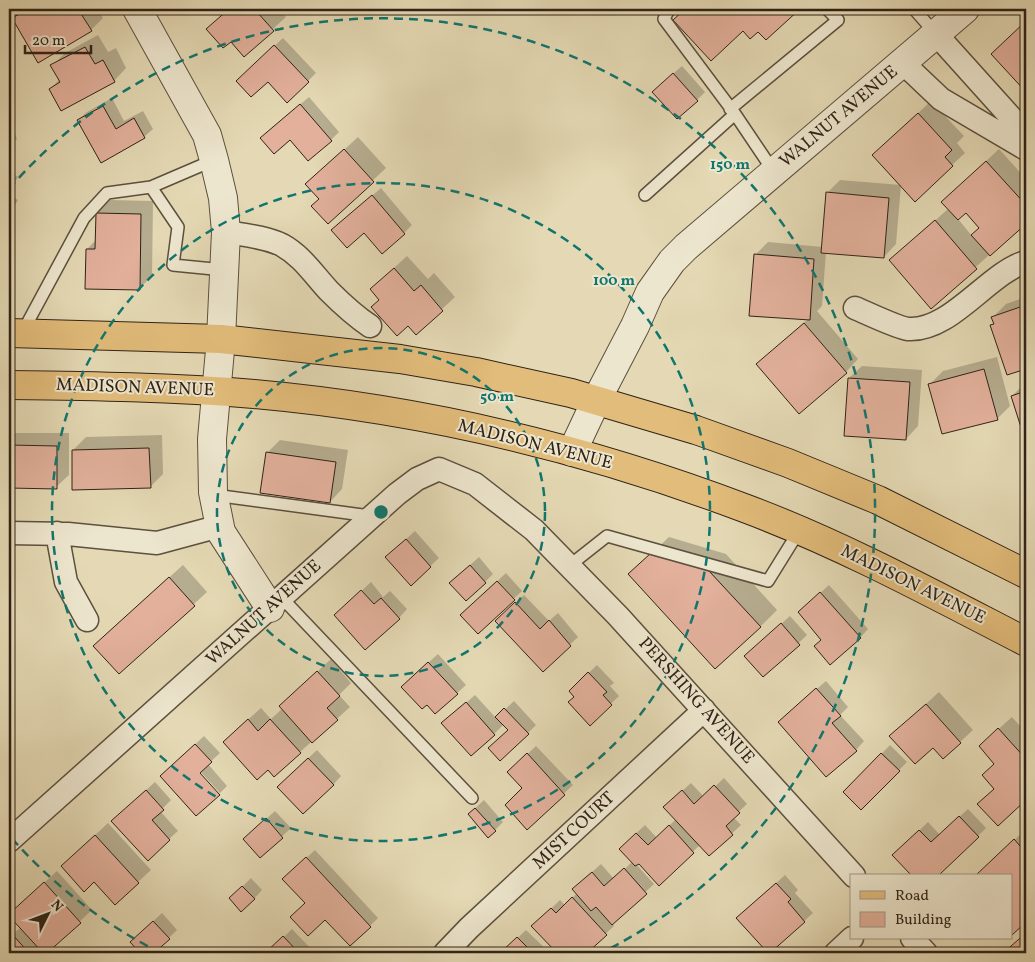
<svg xmlns="http://www.w3.org/2000/svg" width="1035" height="962" font-family="Vollkorn,serif">
<rect width="100%" height="100%" fill="#e4d9b4"/>
<filter id="stains"><feTurbulence type="fractalNoise" baseFrequency=".004" numOctaves="4"/><feColorMatrix values="0 0 0 0 .2 0 0 0 0 .09 0 0 0 0 .02 0 0 0 .5 -.17"/></filter>
<radialGradient id="worn" r=".72"><stop offset=".6" stop-color="#630" stop-opacity="0"/><stop offset="1" stop-color="#630" stop-opacity=".3"/></radialGradient>
<path fill="#0003" fill-rule="evenodd" d="M23,9H98L103,18L91,30L14,19Z
M229,9H279L286,17L244,55L231,40L208,29Z
M686,9H798L766,39L758,31L674,20Z
M1026,22V91L993,54Z
M98,35L108,52L116,48L126,68L114,81L50,89L60,79L52,66L65,53Z
M283,38L316,73L308,81L268,80L246,72Z
M682,66L705,92L697,100L662,83Z
M309,97L339,132L331,140L291,138L270,130Z
M112,98L124,121L143,111L153,129L144,137L78,120L87,112Z
M931,101L964,136L957,143L965,153L952,165L901,185L896,244L884,257L826,252L822,306L817,311L858,359L846,372L771,352L808,319L755,255L768,242L823,247L827,193L840,180L901,185L886,143Z
M9,119L17,139L9,147Z
M358,137L386,168L328,222L320,172Z
M999,149L1026,179V222L931,307L891,260L949,208L956,189ZM966,212L980,228L972,236L958,219Z
M9,171L18,177L9,192Z
M381,188L412,225L404,233L364,231L342,222Z
M9,194L18,200L9,215Z
M110,200L153,201L152,276L139,289L87,249L96,240L97,213Z
M407,256L428,279L434,273L455,297L416,333L371,289Z
M1026,297V368L1008,374L992,325L995,322L993,317L1006,304Z
M997,357L1010,406L997,419L930,384L943,371Z
M862,366L922,370L918,426L906,439L849,378Z
M1025,383H1026V439L1012,396Z
M9,433H69V475L56,487H9Z
M162,435L163,474L150,487L73,450L86,437Z
M280,440L348,450L342,489L330,502L267,453Z
M415,531L439,558L411,584L395,549Z
M669,537L726,554L777,610L760,627L630,574Z
M479,557L493,574L485,582L459,575Z
M183,565L207,592L119,673L107,633Z
M506,573L522,591L478,632L470,607Z
M371,582L383,597L390,591L407,609L399,618L344,607Z
M829,585L868,629L860,638L823,639L808,604Z
M524,595L549,621L558,613L578,637L543,670L497,621Z
M790,616L807,635L764,676L754,648Z
M438,654L466,685L435,713L411,678Z
M331,659L351,683L339,695L350,707L300,752L237,729L261,708L271,719L283,708L280,706Z
M597,665L614,683L610,686L619,696L590,724L576,696L570,691Z
M826,681L848,707L840,715L864,741L856,750L788,714Z
M939,692L973,730L943,758L933,746L904,724Z
M475,695L496,718L514,701L536,725L528,733L509,730L504,724L494,734L452,715Z
M1012,717L1026,733V798L998,824L993,734Z
M204,736L220,753L208,764L227,786L220,793L197,768L195,769L170,768Z
M890,745L907,762L861,809L845,792Z
M536,746L573,785L527,828L524,788L517,764Z
M317,750L341,776L333,785L287,778Z
M724,778L747,804L733,817L741,825L709,855L700,845L659,884L639,862L636,864L654,884L612,923L614,926L585,953H559L533,926L560,900L565,905L577,893L582,881L601,864L614,879L632,862L629,840L645,825L657,838L676,819L673,799L691,783L704,797Z
M155,782L171,800L160,811L178,831L169,839L121,813Z
M484,800L503,822L495,830L469,814Z
M968,809L986,828L978,836L894,855L928,822L940,835Z
M275,811L291,828L260,857L253,831Z
M108,823L151,870L138,882L94,880L62,866Z
M1023,832L1026,835V920L1011,934V876H976Z
M315,850L378,918L370,926L325,918L292,871Z
M57,871L92,910L50,949L53,953H9V932L12,935L21,927L9,915Z
M785,875L798,890L795,893L813,913L769,953L746,910Z
M251,878L262,890L254,899L239,890Z
M162,913L177,930L153,953H141L131,942Z
M292,929L315,953H267Z
M526,930L550,953H502Z"/>
<path fill="#e2b09b" stroke="#2f2217" d="M29,9H78L92,31L38,63L12,18Z
M229,9H260L257,12L274,31L244,57L231,42L223,48L206,29Z
M685,9H800L766,40L758,32L750,39L743,31L711,61L673,20Z
M1026,21V92L991,54Z
M274,45L309,82L287,103L268,82L251,97L236,81Z
M85,47L95,64L103,60L115,82L61,111L49,89L60,82L50,65Z
M673,73L698,101L677,119L652,92Z
M300,104L332,141L308,161L290,140L274,154L260,138Z
M103,106L116,129L134,118L145,138L101,163L77,120Z
M918,113L952,150L945,157L953,166L915,202L872,155Z
M344,149L374,182L328,224L311,206L319,199L305,184Z
M986,161L1026,205L1022,210L1026,215V224L990,256L971,235L979,228L966,213L958,220L941,202Z
M826,192L889,198L884,258L821,253Z
M372,195L405,234L382,254L364,233L347,248L331,230Z
M96,213L141,214L140,290L85,289L86,249H95Z
M935,220L977,269L931,309L889,260Z
M754,254L814,259L810,320L749,316Z
M394,268L414,291L421,285L443,311L416,335L408,326L397,336L371,307L379,300L370,289Z
M1026,305V369L1007,375L990,325L994,324L991,317Z
M804,323L847,373L799,414L756,364Z
M984,369L998,420L942,434L928,384Z
M848,378L910,382L906,440L844,436Z
M1026,391V443L1011,396Z
M9,445L57,446V489L9,488Z
M149,448L151,488L72,490V450Z
M266,452L336,462L330,503L260,493Z
M406,539L431,567L411,586L385,557Z
M651,553L709,571L761,627L715,669L628,574Z
M470,565L486,583L466,601L449,583Z
M169,577L195,606L119,674L93,646Z
M497,581L515,600L478,634L460,615Z
M361,590L374,604L381,598L400,619L365,650L334,615Z
M820,592L861,638L830,665L814,646L821,640L798,612Z
M515,602L540,629L549,620L571,646L543,672L495,621Z
M781,623L800,645L763,677L744,656Z
M428,662L458,694L435,714L427,705L422,709L401,687Z
M317,671L340,696L327,708L338,720L312,743L279,706Z
M588,672L607,692L603,695L612,705L590,726L568,702L574,697L569,691Z
M816,688L841,716L832,723L857,751L826,777L778,722Z
M466,702L495,735L471,756L441,723Z
M926,704L961,743L943,759L933,748L915,764L889,736Z
M504,708L529,734L500,761L488,748L508,730L495,717Z
M248,719L258,731L270,719L301,753L274,777L268,770L257,780L223,742Z
M998,728L1026,759V800L998,826L977,804L994,789L982,775L994,764L979,746Z
M195,744L212,762L200,773L220,795L196,816L160,776Z
M527,753L565,795L527,830L505,805L522,788L507,772Z
M881,753L900,771L861,810L843,792Z
M308,758L334,785L303,814L277,787Z
M714,785L740,813L726,826L733,835L709,856L663,807L682,790L694,804Z
M146,790L164,810L152,820L170,840L148,861L111,821Z
M475,808L496,831L488,838L468,814Z
M959,816L979,837L938,876H912L892,855L919,830L931,842Z
M266,818L283,838L260,858L243,839Z
M669,825L694,853L659,886L639,864L635,866L619,849L636,833L648,845Z
M95,835L139,883L115,905L94,882L84,892L61,866Z
M1014,839L1026,853V870L1021,875L1026,881V922L1011,936V876H975Z
M306,857L371,927L350,946L325,920L308,936L290,917L305,903L282,879Z
M624,868L647,894L612,925L596,907L591,911L572,889L592,872L604,886Z
M44,882L81,923L47,953H43L9,916V914Z
M776,883L791,899L788,902L805,922L770,953H768L736,918Z
M242,886L255,899L241,912L229,898Z
M572,897L607,935L587,953H557L531,926L551,908L556,913Z
M153,921L170,939L154,953H140L130,942Z
M1026,933V953H1003Z
M12,934L29,953H9V937Z
M283,936L299,953H265Z
M517,937L533,953H500Z"/>
<g fill="none" stroke-linecap="round" stroke-linejoin="round">
<defs>
<path id="service" d="M669,9L664,19L735,114L774,172
M914,9L936,34
M730,109L838,20L827,9
M151,187L178,227L173,265L224,270
M645,195L735,114
M22,333L84,218L107,193L151,187L214,160
M214,495L370,516
M569,566L607,536L768,581L799,531
M281,597L472,798"/>
<path id="minor" d="M936,34L1016,123L1026,146
M903,63L941,99L1026,149
M226,232C244,235 266,237 282,245C302,256 314,275 329,291C342,304 355,316 370,326
M855,308C867,313 898,328 908,329C951,332 989,272 1026,262
M9,533L68,534L157,543L220,526
M57,533L66,582L87,620
M9,841L397,494L417,479L439,469L475,484L534,530L618,616L854,876
M912,938L926,953
M445,953L469,928L704,710
M836,953L852,938"/>
<path id="tertiary" d="M137,9L207,135L214,160L223,198L226,232L221,339L212,439L213,492L221,532L270,608
M572,452L596,401L635,326L650,292L672,261L686,247L965,9"/>
<path id="primary" d="M9,333L221,339L400,359L476,372L571,393L696,430L788,463L878,500L1026,574
M9,385C91,386 173,387 254,394C423,409 589,449 747,509C843,545 935,595 1026,642"/>
</defs>
<use href="#service" stroke="#5c503e" stroke-width="14"/>
<use href="#minor" stroke="#5c503e" stroke-width="25"/>
<use href="#tertiary" stroke="#5c503e" stroke-width="30"/>
<use href="#primary" stroke="#2f2217" stroke-width="30"/>
<use href="#service" stroke="#ede6ce" stroke-width="11"/>
<use href="#minor" stroke="#ede6ce" stroke-width="22"/>
<use href="#tertiary" stroke="#ede6ce" stroke-width="28"/>
<use href="#primary" stroke="#e2bc7a" stroke-width="28"/>
</g>
<g fill="none" stroke="#0f766e" stroke-width="2.5" stroke-dasharray="9 6">
<circle cx="381" cy="512" r="164"/>
<circle cx="381" cy="512" r="329"/>
<path d="M161 953A493 493 0 0 1 9 835M9 189A493 493 0 1 1 601 953"/>
</g>
<g text-anchor="middle" dominant-baseline="central" stroke-width="4" stroke-linejoin="round" paint-order="stroke">
<g font-size="18" fill="#2f2217" stroke="#ede6ce">
<text transform="translate(839 117) rotate(-40)">WALNUT AVENUE</text>
<text transform="translate(135 388) rotate(2)">MADISON AVENUE</text>
<text transform="translate(535 445) rotate(14)">MADISON AVENUE</text>
<text transform="translate(913 585) rotate(26)">MADISON AVENUE</text>
<text transform="translate(264 613) rotate(-42)">WALNUT AVENUE</text>
<text transform="translate(696 701) rotate(48)">PERSHING AVENUE</text>
<text transform="translate(574 831) rotate(-43)">MIST COURT</text>
</g>
</g>
<circle cx="381" cy="512" r="8" fill="#0f766e" stroke="#ede6ce" stroke-width="2.5"/>
<g font-size="15" text-anchor="middle" font-weight="bold" fill="#0f766e" stroke="#ede6ce" stroke-width="4" stroke-linejoin="round" paint-order="stroke">
<text x="730" y="169">150 m</text>
<text x="614" y="285">100 m</text>
<text x="497" y="401">50 m</text>
</g>
<rect width="1035" height="962" fill="none" stroke="#e4d9b4" stroke-width="30"/>
<rect x="10" y="10" width="1015" height="942" fill="none" stroke="#2f2217" stroke-width="2.5"/>
<rect x="15" y="15" width="1005" height="932" fill="none" stroke="#2f2217"/>
<rect x="850" y="874" width="162" height="65" fill="#ede6ce" stroke="#a19885"/>
<rect x="860" y="891" width="25" height="8" fill="#e2bc7a" stroke="#a19885"/>
<text x="895" y="900" font-size="15" fill="#2f2217">Road</text>
<rect x="860" y="912" width="25" height="15" fill="#e2b09b" stroke="#a19885"/>
<text x="895" y="924" font-size="15" fill="#2f2217">Building</text>
<g transform="translate(48 914) rotate(48)" stroke="#ede6ce" stroke-width="4" paint-order="stroke">
<path d="M0-4L9 19L0 12L-9 19Z" fill="#2f2217"/>
<text y="-8" font-size="14" font-weight="bold" text-anchor="middle" fill="#2f2217">N</text>
</g>
<path d="M25 45v8h66v-8" fill="none" stroke="#2f2217" stroke-width="2.5"/>
<text x="32" y="45" font-size="15" fill="#2f2217" stroke="#ede6ce" stroke-width="4" paint-order="stroke">20 m</text>
<rect width="100%" height="100%" filter="url(#stains)"/>
<rect width="100%" height="100%" fill="url(#worn)"/>
</svg>
